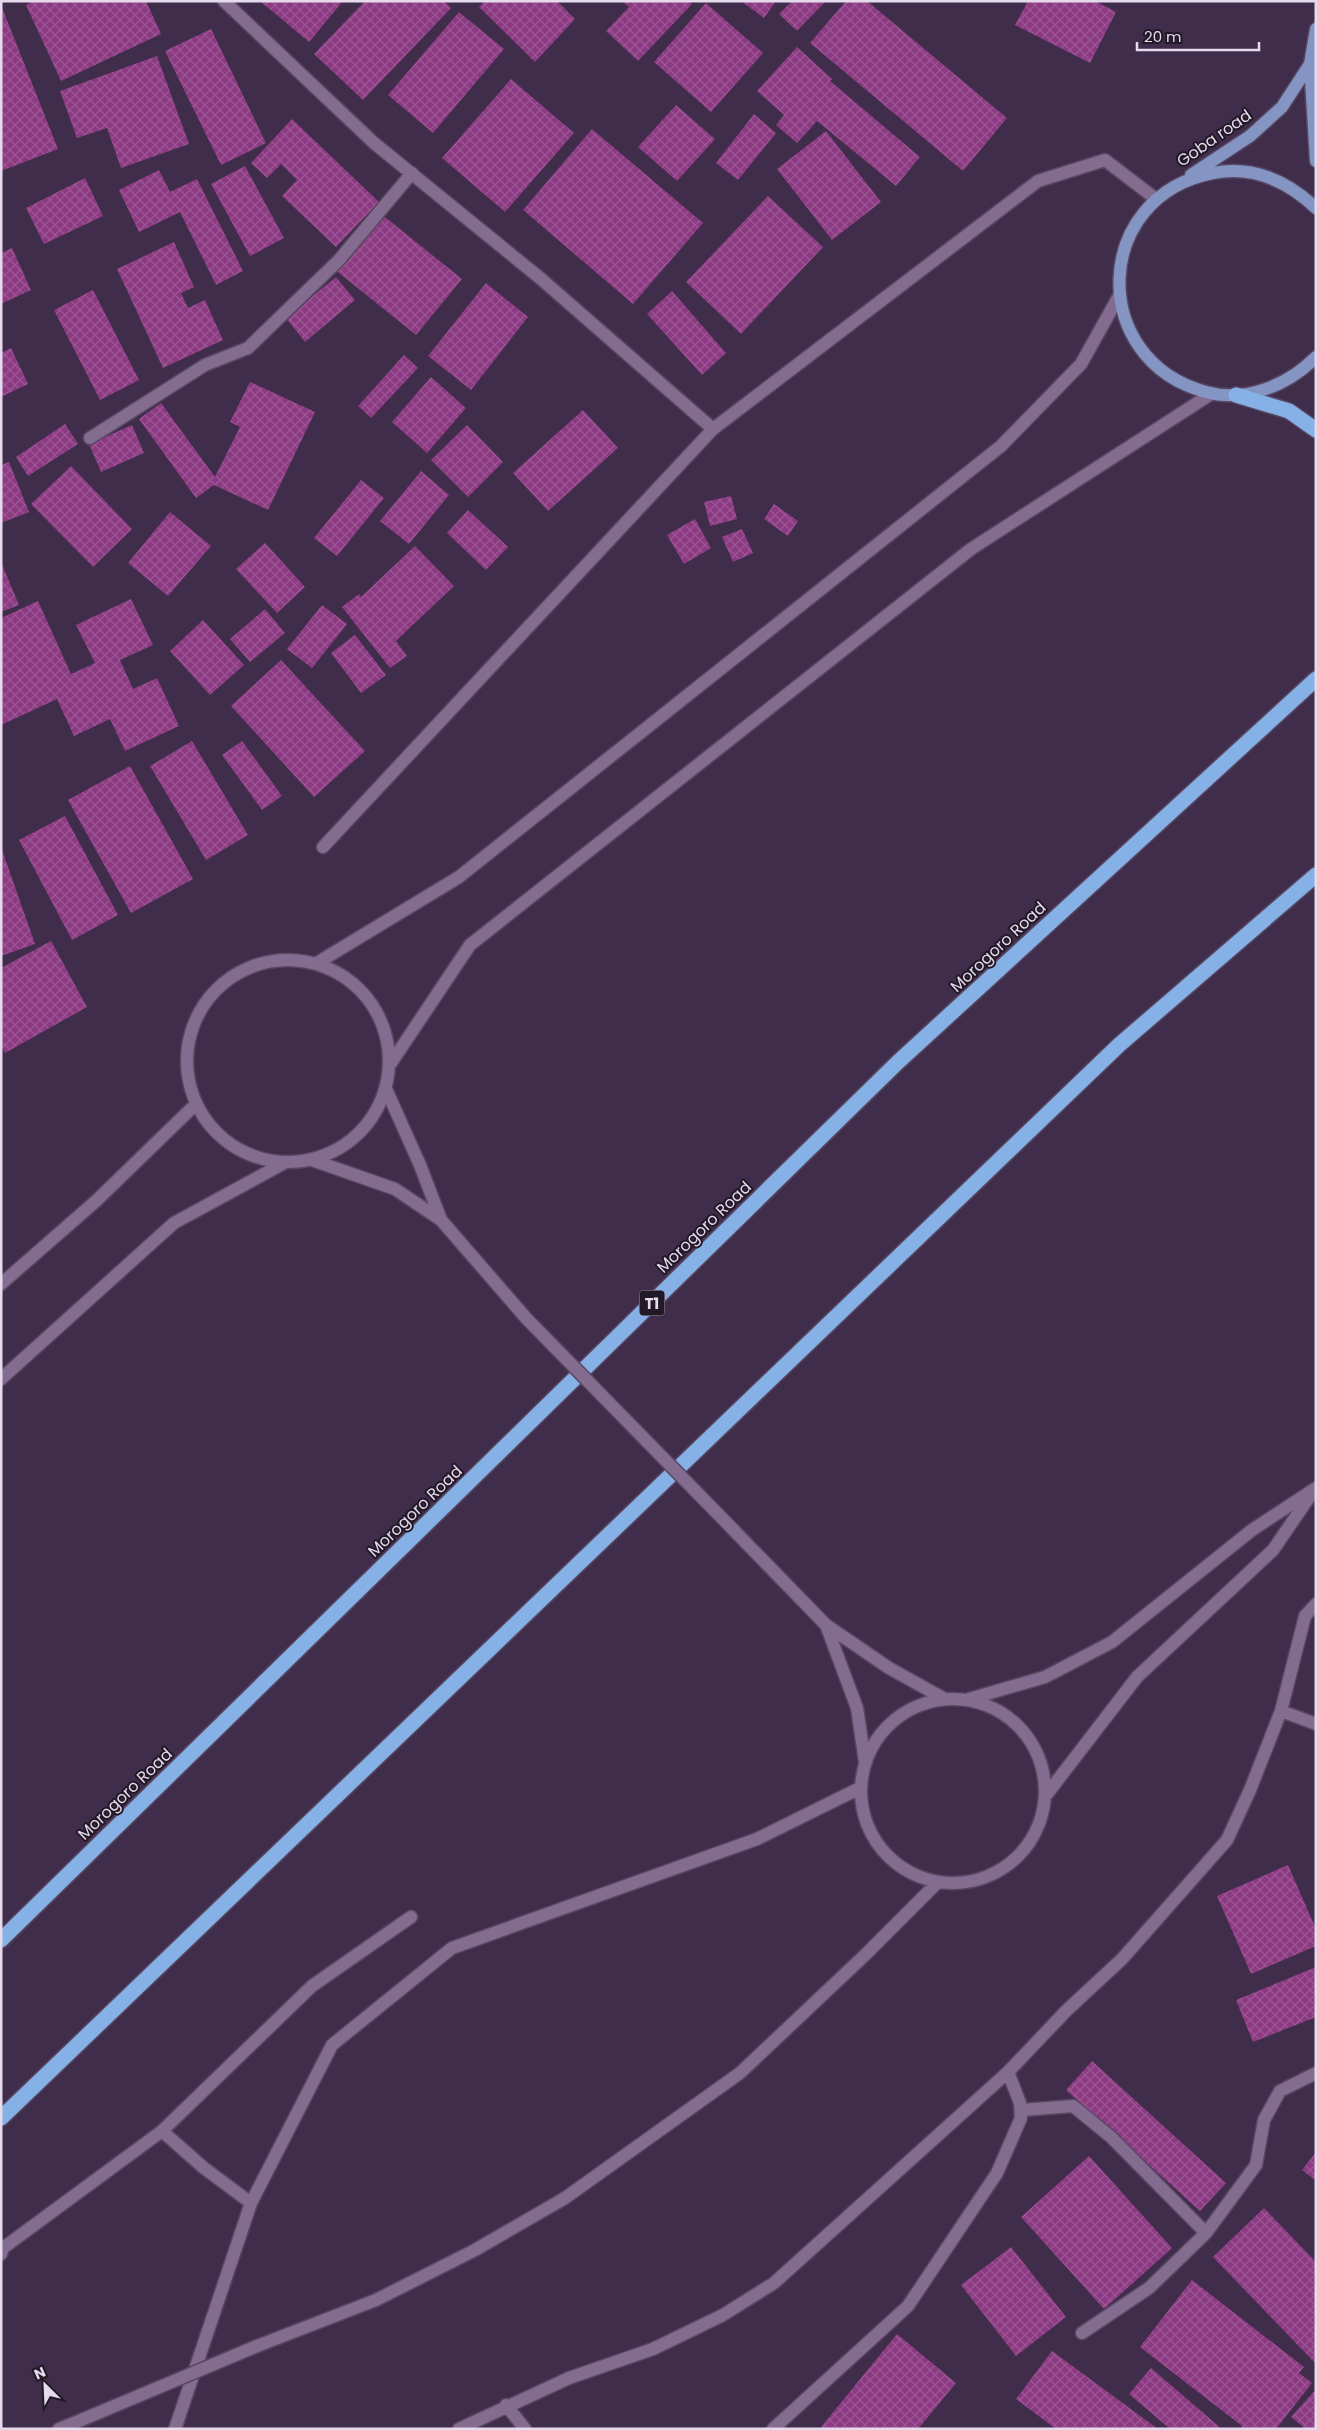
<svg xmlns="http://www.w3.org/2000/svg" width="1317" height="2430" font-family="Poppins,sans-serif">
<defs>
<pattern id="building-cross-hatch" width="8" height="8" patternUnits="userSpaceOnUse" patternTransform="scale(1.25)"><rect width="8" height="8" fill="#8c3a81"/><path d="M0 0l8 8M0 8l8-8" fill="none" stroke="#9c5693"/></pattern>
</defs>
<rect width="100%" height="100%" fill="#402c4b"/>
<path fill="url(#building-cross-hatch)" d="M33,1H146L161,34L61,81L26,5Z
M260,1H343L309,42Z
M365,1H444L451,8L363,100L314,54Z
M485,1H557L575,19L535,62L479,7Z
M622,1H688L692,4L638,61L606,31L629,7Z
M741,1H776L764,18Z
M792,1H826L797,31L779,14Z
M846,1H867L1007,118L963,171L810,43Z
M1028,1H1095L1116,12L1090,63L1015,25Z
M706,3L763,53L711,112L654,62Z
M1,5L58,149L1,171Z
M459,12L504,49L433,133L388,95Z
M211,29L266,143L221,165L165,51Z
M797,47L832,79L830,81L920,157L896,186L817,121L797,143L776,125L784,115L757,91Z
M157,56L189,144L121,168L107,128L77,138L60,91Z
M511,79L574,133L505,212L442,158Z
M676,105L715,139L677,181L638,147Z
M754,114L776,133L738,180L716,163Z
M292,119L379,202L336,247L282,196L297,180L281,164L267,178L251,163Z
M592,129L703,223L633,304L523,210Z
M826,131L881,202L832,240L777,169Z
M245,166L284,238L250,256L211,184Z
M159,170L170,192L197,179L243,271L216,285L180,212L139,232L119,190Z
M85,178L103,216L44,244L26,208Z
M768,196L823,247L741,334L686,282Z
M380,213L462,279L416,335L334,269Z
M174,242L194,287L181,293L188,308L205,300L223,340L163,368L117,269Z
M12,248L31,290L1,304V253Z
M336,277L355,300L305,342L286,318Z
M486,283L528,317L471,390L428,356Z
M93,290L139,380L100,400L54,310Z
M672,291L726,353L702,375L647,314Z
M11,348L28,384L1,397V353Z
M404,355L418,368L371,418L358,406Z
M431,377L466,408L427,453L392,422Z
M250,382L315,412L268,510L214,485L196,498L139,419L161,403L215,477L240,427L230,422Z
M583,410L618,448L548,511L513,473Z
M65,424L78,444L28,476L16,457Z
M132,425L144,453L101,472L89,444Z
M467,425L503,462L468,497L431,460Z
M9,462L29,512L1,523V465Z
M71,466L132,529L93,567L31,504Z
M421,471L449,495L409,544L380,521Z
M361,480L384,498L337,556L314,538Z
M731,496L737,519L710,526L704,502Z
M774,504L798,521L788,536L764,519Z
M468,510L508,547L486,570L447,533Z
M170,512L211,546L168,596L128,563Z
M695,519L711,548L684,564L667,535Z
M742,529L753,553L733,562L722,537Z
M265,543L305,587L277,613L236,569Z
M415,546L454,586L396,641L407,656L390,668L342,607L359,594L361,597Z
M1,562L19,605L1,612Z
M131,599L153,645L120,660L133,689L157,678L179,726L125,751L110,719L74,736L57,699L1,725V618L38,601L71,674L95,663L76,625Z
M322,605L347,624L312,668L287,649Z
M265,609L285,633L250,662L230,639Z
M203,620L244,665L210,695L170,651Z
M355,635L386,675L361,693L331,653Z
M281,660L365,751L314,797L231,706Z
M192,741L248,835L206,860L150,766Z
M242,741L282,796L262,810L222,755Z
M130,766L193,879L131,913L68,800Z
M65,816L118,915L72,940L19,840Z
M1,847L35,944L1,956Z
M51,941L87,1007L5,1053L1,1045V968Z
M1288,1865L1316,1929V1946L1251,1974L1217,1896Z
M1316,1967V2017L1253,2042L1236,2000Z
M1092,2061L1226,2183L1200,2211L1066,2090Z
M1316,2152V2181L1302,2170Z
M1089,2156L1172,2248L1104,2309L1021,2217Z
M1264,2208L1316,2262V2364L1213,2257Z
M1011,2247L1066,2317L1016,2356L961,2285Z
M1192,2280L1304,2367L1299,2373L1312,2383L1276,2429H1240L1242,2426L1140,2347Z
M897,2334L956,2383L918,2429H823L821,2427Z
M1052,2351L1158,2429H1056L1016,2399Z
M1151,2368L1187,2399L1222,2429H1170L1129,2394Z
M1316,2389V2429H1306L1291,2417Z"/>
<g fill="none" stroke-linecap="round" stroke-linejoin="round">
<defs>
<path id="minor" d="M224,1L374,143L540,278L713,429
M90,438L205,365L248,348L339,260L412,173
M323,847L713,429L1038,181L1105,160L1156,199
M187 1061a101 101 0 1 1 202 0a101 101 0 1 1-202 0Z
M317,963L459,877L1001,446L1081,364L1119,296
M391,1063L470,945L971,549L1211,394
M386,1089L420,1165L441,1220
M312,1160L395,1189L441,1220L526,1318
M1,1284L96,1201L196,1104
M1,1379L174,1223L286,1162
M718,1514L826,1625L889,1668L943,1698
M826,1625L857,1708L865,1762
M861 1791a92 92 0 1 1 184 0a92 92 0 1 1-184 0Z
M969,1699L1045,1677L1112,1642L1252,1530L1316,1488
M1281,1711L1316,1724
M1047,1794L1137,1677L1273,1550L1310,1496
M1022,2110L1073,2106L1111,2137L1206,2233
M162,2131L312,1986L411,1917
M1,2254L3,2248L162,2131L204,2168L251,2203
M1082,2333L1149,2288L1206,2233L1256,2165L1264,2120L1280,2091L1316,2073
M257,2346L376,2300L475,2250L565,2198L740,2073L865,1955L937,1883
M506,2405L525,2429
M59,2429L86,2418
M175,2429L251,2203L332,2045L452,1948L757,1839L860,1788
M459,2429L569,2378L653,2349L723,2315L774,2283L1008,2072L1067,2010L1122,1959L1227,1840L1250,1790L1281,1711L1305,1616L1316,1604
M773,2429L908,2306L997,2173L1021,2118L1020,2103L1008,2072"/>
<path id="major" d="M1316,29L1310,64L1316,161
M1191,175L1250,136L1282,107L1310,64
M1316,208C1287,181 1253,165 1213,173C1092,196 1087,360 1206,392C1246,403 1288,385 1316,357"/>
<path id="highway" d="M1236,395L1289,411L1316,430
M1,1940L898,1062L1316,679
M1,2118L1119,1045L1316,875"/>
</defs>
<use href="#minor" stroke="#584761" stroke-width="15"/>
<use href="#major" stroke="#584761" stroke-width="15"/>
<use href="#highway" stroke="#584761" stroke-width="18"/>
<use href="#minor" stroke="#836c8f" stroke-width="12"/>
<use href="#major" stroke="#8495c3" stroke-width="12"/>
<use href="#highway" stroke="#85b1e6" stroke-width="15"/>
<defs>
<path id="minor-bridge" d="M526,1318L718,1514
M86,2418L257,2346"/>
</defs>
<use href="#minor-bridge" stroke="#584761" stroke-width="15" stroke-linecap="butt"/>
<use href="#minor-bridge" stroke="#836c8f" stroke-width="12"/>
</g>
<g text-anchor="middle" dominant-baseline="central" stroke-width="4" stroke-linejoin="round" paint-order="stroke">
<rect fill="#221927" stroke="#aba0b2" stroke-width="1" x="639.5" y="1290.5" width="25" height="25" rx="4"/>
<g font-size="15" font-weight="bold" fill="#e6daed">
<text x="652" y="1303">T1</text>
</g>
<g font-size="16" fill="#e6daed" stroke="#221927">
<text transform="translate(1214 138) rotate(-35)">Goba road</text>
<text transform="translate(998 947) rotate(-43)">Morogoro Road</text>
<text transform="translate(704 1227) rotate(-44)">Morogoro Road</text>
<text transform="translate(415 1511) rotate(-44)">Morogoro Road</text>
<text transform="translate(125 1794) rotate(-44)">Morogoro Road</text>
</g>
</g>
<rect width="1317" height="2430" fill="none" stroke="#e6daed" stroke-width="5"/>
<g transform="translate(45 2385) rotate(336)" stroke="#221927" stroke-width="4" paint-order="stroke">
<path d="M0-4L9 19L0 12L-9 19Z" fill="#e6daed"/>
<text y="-8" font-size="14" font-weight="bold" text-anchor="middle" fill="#e6daed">N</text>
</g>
<path d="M1137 42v8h122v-8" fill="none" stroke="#e6daed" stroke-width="2.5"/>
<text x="1144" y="42" font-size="15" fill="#e6daed" stroke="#221927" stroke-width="4" paint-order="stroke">20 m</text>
</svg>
